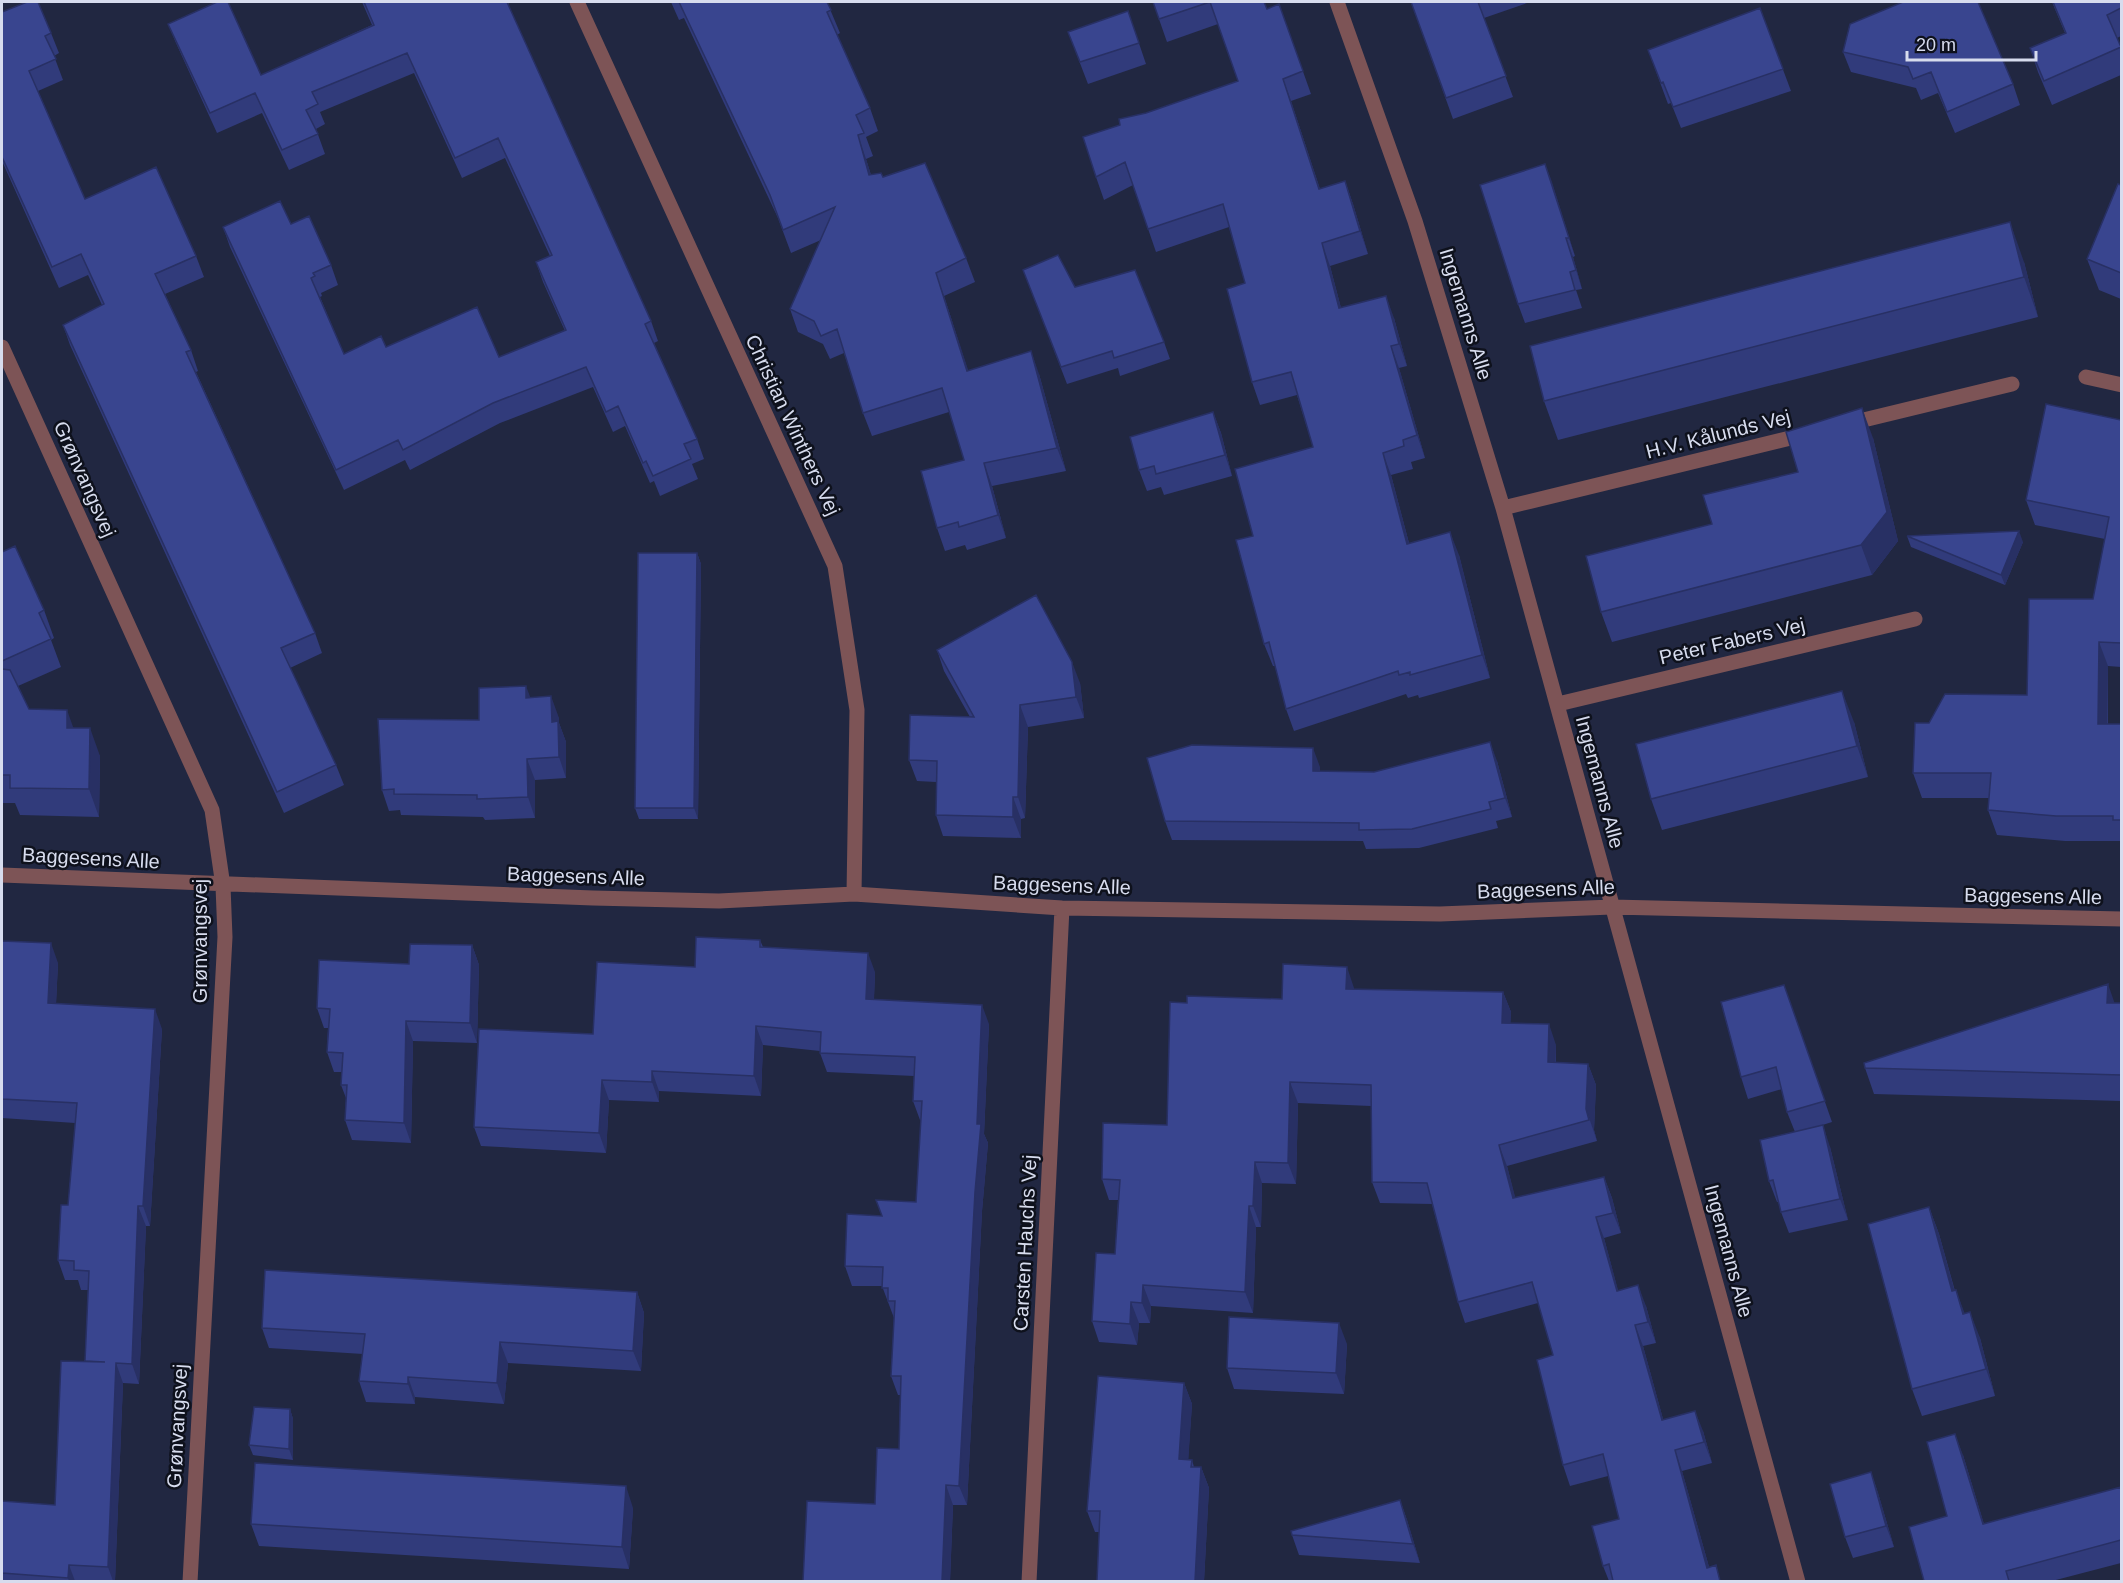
<svg xmlns="http://www.w3.org/2000/svg" width="2123" height="1583" font-family="Arial,sans-serif">
<rect width="100%" height="100%" fill="#212741"/>
<g fill="none" stroke-linecap="round" stroke-linejoin="round">
<path stroke="#7d5456" stroke-width="15" d="M577,2L835,566L857,710L854,894
M1337,2L1415,221L1503,508L1798,1582
M2,347L212,810L223,886L225,937L190,1582
M2086,377L2122,385
M1847,424L2012,384
M1503,508L1807,434
M1558,704L1915,619
M2,875L593,898L719,901L854,894L1062,908L1440,914L1612,907L2122,919
M1029,1582L1062,908"/>
</g>
<path fill="#313b7b" d="M362,2H511L508,4L651,321L658,341L654,343L697,439L704,459L692,464L698,479L660,496L654,481L650,483L625,426L613,432L593,387L500,423L410,470L405,460L344,490L230,247L223,227L291,224L331,265L338,285L321,293L322,296L320,297L344,354L386,347L499,357L565,331L543,282L536,262L550,256L505,158L462,178L414,73L320,112L325,124L316,129L325,154L289,170L262,113L217,133L176,43L168,24L261,75L372,25Z
M671,2H827L840,33L837,35L870,108L878,131L866,137L873,156L866,159L871,175L883,177L966,258L975,282L944,296L968,371L1039,374L1066,471L992,486L1006,538L967,550L965,545L945,551L937,528L964,460L949,412L872,436L863,413L844,353L830,359L823,344L798,332L790,309L821,240L791,253L778,218L684,18L679,20Z
M1153,2H1264L1267,9L1279,4L1311,94L1291,101L1320,189L1345,181L1353,204L1368,254L1330,266L1341,308L1394,318L1407,366L1399,368L1425,458L1411,462L1413,469L1391,475L1409,543L1459,555L1490,678L1419,698L1418,695L1408,698L1406,694L1294,731L1286,709L1275,666H1273L1264,644L1253,536L1313,447L1297,395L1260,405L1252,382L1245,283L1229,227L1156,252L1133,185L1104,200L1096,177L1120,125L1146,113L1238,81L1218,24L1167,42Z
M1411,2H1530L1484,18L1513,97L1453,119Z
M2052,2H2121V36L2117,38L2121,49V75L2052,105L2038,72L2030,48L2065,33Z
M1760,8L1791,91L1681,128L1671,103L1668,104L1648,50Z
M1128,11L1146,64L1088,84L1068,32Z
M2,12L51,33L59,53L54,56L63,80L38,91L85,199L196,256L204,277L165,294L191,350L198,371L196,372L315,633L322,653L290,668L336,765L344,785L284,813L70,345L63,325L102,305L88,275L59,288L2,161Z
M1843,52L2013,84L2020,105L1955,133L1938,93L1921,100L1916,88L1851,72Z
M1545,164L1575,256L1573,257L1582,289L1576,290L1582,308L1525,323L1518,304Z
M2121,185V299L2099,290L2087,259Z
M2024,262L2038,317L1558,440L1544,401Z
M1023,270L1075,287L1164,342L1170,359L1120,376L1118,368L1067,384Z
M1213,412L1221,433L1232,476L1164,495L1161,487L1147,491L1139,470Z
M2121,420V667L2108,666V724H2121V844L2120,841H2065L1997,835L1988,810L1989,798H1922L1913,773L1929,723L2027,695L2093,599L2105,539L2035,525L2026,500Z
M1873,438L1898,541L1872,575L1612,642L1601,612L1712,524L1798,472Z
M1907,536L2023,542L2005,585L1911,547Z
M2,552L44,610L54,638L51,640L61,667L18,686L29,709L74,728L100,756L99,817L20,815L15,803H2Z
M697,553L701,564L698,819H639L635,808Z
M937,650L1080,683L1084,718L1028,727L1025,818L1021,819V838L943,836L936,815V782L917,781L909,760L970,717L944,671Z
M530,697L559,718V723L566,742V778L535,780V818L485,820L483,817L401,815L400,810L389,811L382,790L479,720Z
M1854,722L1868,777L1662,830L1651,799Z
M1497,761L1512,817L1496,821L1498,828L1419,848L1366,849L1363,841L1172,840L1165,821L1320,767V771L1374,772Z
M760,940L763,947L875,972L874,999L989,1024L984,1134L988,1143L982,1211L967,1505H953L950,1581H803L875,1504L899,1449L900,1395H898L891,1376L894,1318L882,1286H852L845,1266L882,1216L876,1200L916,1202L921,1120H920L913,1101L914,1076L827,1072L820,1053V1051L763,1045L761,1096L659,1091V1102L609,1100L606,1153L481,1146L474,1127L593,1034L695,967Z
M2,941L58,963L56,1004L162,1029L150,1226H146L139,1384L123,1383L115,1581H2V1501L55,1505L85,1362L88,1290H81L78,1280H65L58,1260L68,1205L75,1123L2,1118Z
M472,945L479,965L477,1043L413,1041L411,1143L352,1140L345,1120L346,1098L341,1085L342,1072H334L327,1052L328,1028H324L317,1008L409,964Z
M1784,985L1832,1122L1813,1128L1830,1147L1848,1220L1789,1233L1781,1212L1779,1202H1777L1769,1181L1795,1132L1787,1112L1782,1089L1748,1099L1741,1077Z
M1354,988V989L1503,992L1511,1012L1510,1023L1556,1045V1063L1588,1064L1596,1085L1594,1130L1597,1141L1507,1166L1515,1198L1604,1177L1612,1198L1621,1233L1604,1238L1618,1291L1646,1306L1656,1343L1643,1346L1663,1419L1703,1431L1712,1463L1682,1471L1709,1567L1721,1581H1609L1603,1566L1619,1519L1608,1476L1570,1486L1563,1465L1553,1355L1538,1303L1465,1323L1458,1302L1432,1204L1380,1203L1372,1182L1371,1106L1298,1103L1296,1184L1262,1183L1261,1227H1256L1253,1313L1151,1306L1150,1323H1139L1137,1345L1099,1342L1092,1321L1115,1254L1118,1200H1109L1102,1179L1167,1125L1187,1003L1282,999Z
M2114,1003H2121V1101L1874,1094L1865,1068Z
M1929,1207L1939,1234L1955,1291L1964,1313L1980,1338L1995,1396L1922,1416L1912,1389Z
M637,1292L644,1313L641,1371L508,1363L504,1404L415,1397V1404L366,1402L359,1381L363,1354L269,1348L262,1328Z
M1347,1344L1344,1394L1234,1389L1227,1368Z
M1184,1383L1192,1404L1188,1460H1192L1194,1467H1201L1209,1488L1204,1581H1097L1099,1532H1095L1087,1511Z
M290,1409L293,1419V1460L253,1455L249,1445Z
M1963,1455L1984,1524L2121,1487V1563L2052,1581H1924L1947,1516Z
M1871,1472L1878,1493L1894,1547L1853,1558L1845,1537Z
M1400,1500L1407,1520L1420,1563L1299,1555L1292,1535Z
M633,1508L629,1569L259,1546L251,1524Z"/>
<path fill="#283064" d="M1283,79L1291,101L1327,212L1319,189Z
M858,135L866,159L878,198L869,175Z
M1545,164L1552,182L1575,256L1569,238Z
M1345,181L1353,204L1368,254L1360,231Z
M2010,222L2024,262L2038,317L2024,277Z
M1566,238L1573,257L1582,289L1576,270Z
M1322,243L1330,266L1347,331L1339,308Z
M936,273L944,296L976,394L967,371Z
M1386,296L1394,318L1407,366L1399,344Z
M1391,346L1399,368L1425,458L1417,435Z
M1031,351L1039,374L1066,471L1057,448Z
M1862,408L1873,438L1898,541L1872,575L1861,545Z
M1213,412L1221,433L1232,476L1225,455Z
M1383,453L1391,475L1415,566L1407,544Z
M984,463L992,486L1006,538L998,515Z
M2019,531L2023,542L2005,585L2001,575Z
M1450,532L1459,555L1490,678L1482,655Z
M697,553L701,564L698,819L694,808Z
M2099,642L2108,666L2107,748L2098,724Z
M1072,662L1080,683L1084,718L1076,697Z
M526,686L534,707L526,698Z
M1842,691L1854,722L1868,777L1857,746Z
M551,696L559,718V723L566,742V778L559,757L552,722Z
M1020,705L1028,727L1025,818L1018,797Z
M67,710L77,738L67,728Z
M90,728L100,756L99,817L89,789Z
M1490,742L1497,761L1512,817L1505,798Z
M1313,748L1320,767V790L1313,771Z
M527,759L535,780V818L528,797Z
M1013,797L1021,819V838L1013,817Z
M51,943L58,963L55,1023L48,1003Z
M472,945L479,965L477,1043L470,1023Z
M868,953L875,972L873,1019L866,999Z
M1347,967L1354,988V1010L1346,989Z
M2108,984L2117,1010L2107,1003Z
M1503,992L1511,1012L1510,1043L1502,1023Z
M982,1005L989,1024L984,1134L988,1143L982,1211L967,1505L959,1486Z
M155,1009L162,1029L150,1226L143,1206Z
M406,1021L413,1041L411,1143L404,1123Z
M1549,1024L1556,1045L1555,1083L1548,1062Z
M756,1026L763,1045L761,1096L754,1076Z
M1588,1064L1596,1085L1594,1130L1597,1141L1586,1109Z
M652,1071L659,1091V1102L652,1082Z
M602,1080L609,1100L606,1153L599,1133Z
M1290,1082L1298,1103L1296,1184L1288,1163Z
M1823,1125L1830,1147L1848,1220L1840,1199Z
M1499,1145L1507,1166L1521,1219L1513,1198Z
M1255,1162L1262,1183L1261,1227L1253,1206Z
M1604,1177L1612,1198L1621,1233L1613,1213Z
M138,1206L146,1226L139,1384L132,1364Z
M1249,1206L1256,1227L1253,1313L1245,1292Z
M1929,1207L1939,1234L1962,1318L1952,1291Z
M1596,1217L1604,1238L1624,1312L1617,1291Z
M1143,1285L1151,1306L1150,1323L1142,1303Z
M1638,1285L1646,1306L1656,1343L1648,1322Z
M1956,1290L1966,1317L1963,1314Z
M637,1292L644,1313L641,1371L633,1351Z
M1131,1302L1139,1323L1137,1345L1130,1324Z
M1970,1312L1980,1338L1995,1396L1986,1369Z
M1339,1323L1347,1344L1344,1394L1336,1373Z
M1635,1325L1643,1346L1669,1441L1662,1420Z
M500,1342L508,1363L504,1404L497,1383Z
M116,1363L123,1383L115,1581H113L108,1567Z
M408,1377L415,1397V1404L408,1384Z
M1184,1383L1192,1404L1187,1481L1179,1459Z
M290,1409L293,1419V1460L289,1449Z
M1695,1411L1703,1431L1712,1463L1704,1442Z
M1955,1434L1963,1455L1990,1545L1983,1524Z
M1675,1450L1682,1471L1713,1581L1707,1568Z
M1201,1467L1209,1488L1204,1581H1195Z
M1871,1472L1878,1493L1894,1547L1886,1526Z
M946,1485L953,1505L950,1581H942Z
M626,1486L633,1508L629,1569L622,1547Z
M1400,1500L1407,1520L1420,1563L1413,1544Z
M69,1565L75,1581H69L68,1578Z"/>
<path fill="#39458f" stroke="#283064" stroke-width="1.5" d="M27,2H38L51,33L45,36L56,59L29,71L85,199L156,167L196,256L155,274L191,350L186,352L315,633L281,648L336,765L277,792L63,325L104,304L81,254L52,267L2,157V12Z
M217,2H228L261,75L374,25L364,2H507L651,321L645,324L697,439L684,444L691,459L653,476L646,461L643,463L618,406L606,412L586,367L493,403L403,450L398,440L336,470L223,227L280,201L291,224L309,216L331,265L313,273L315,276L311,278L344,354L381,336L386,347L477,307L499,357L566,330L536,262L552,255L498,138L455,158L407,53L312,92L318,104L306,110L318,134L282,150L255,93L210,113L168,24Z
M679,2H827L831,10L827,12L870,108L856,115L864,133L858,135L869,175L881,173L883,177L925,163L966,258L936,273L967,371L1031,351L1057,448L984,463L998,515L959,527L958,522L937,528L921,471L964,460L942,388L863,413L837,329L821,336L814,321L790,309L835,207L783,230L770,195Z
M1153,2H1264L1267,9L1279,4L1303,71L1283,79L1319,189L1345,181L1360,231L1322,243L1339,308L1386,296L1399,344L1391,346L1417,435L1403,440L1404,446L1383,453L1407,544L1450,532L1482,655L1410,675V672L1399,675L1398,671L1286,709L1269,642L1264,644L1236,540L1253,536L1235,469L1313,447L1291,372L1252,382L1227,289L1245,283L1223,204L1148,229L1125,162L1096,177L1083,137L1120,125L1119,119L1146,113L1238,81L1210,2L1159,19Z
M1411,2H1478L1506,76L1446,98Z
M1903,2H1978L2013,84L1947,112L1931,72L1913,79L1908,67L1843,52L1850,24Z
M2053,2H2121V8L2107,15L2121,47L2044,81L2030,48L2066,33Z
M1760,8L1783,69L1673,107L1663,82L1661,83L1648,50Z
M1128,11L1139,43L1080,62L1068,32Z
M1545,164L1569,238H1566L1576,270L1570,272L1575,290L1518,304L1480,185Z
M2118,184L2121,185V273L2087,259Z
M2010,222L2024,277L1544,401L1530,346Z
M1058,255L1075,287L1135,270L1164,342L1114,358L1112,351L1061,367L1023,270Z
M2046,404L2121,420V643L2099,642L2098,724H2121V820H2113V816H2056L1988,810L1991,773H1913L1915,723H1929L1945,694L2027,695L2029,599H2093L2109,517L2026,500Z
M1862,408L1887,512L1861,545L1601,612L1586,556L1712,524L1703,495L1798,472L1786,432Z
M1213,412L1225,455L1156,474L1154,466L1139,470L1130,437Z
M2019,531L2001,575L1907,536Z
M15,546L44,610L39,613L51,639L2,661V552Z
M638,553H697L694,808H635Z
M1036,595L1072,662L1076,697L1020,705L1018,797H1013V817L936,815L937,761L909,760L910,715L974,717L937,650Z
M2,669L10,670L29,709L67,710V728H90L89,789L10,788V775H2Z
M526,686V698L551,696L552,722L558,721L559,757L527,759L528,797L477,799V795L394,794V789L382,790L378,719L479,720V688Z
M1842,691L1857,746L1651,799L1636,744Z
M1490,742L1505,798L1489,802L1491,809L1412,829L1359,830V823L1165,821L1147,758L1192,745L1313,748V771L1374,772Z
M696,937L760,940V947L868,953L866,999L982,1005L977,1124H981L975,1192L959,1486L946,1485L942,1581H803L807,1501L875,1504L877,1448L899,1449L901,1376H891L895,1301H888V1288H882L883,1267L845,1266L847,1214L882,1216L876,1200L916,1202L922,1101H913L915,1057L820,1053L821,1032L756,1026L754,1076L652,1071V1082L602,1080L599,1133L474,1127L479,1029L593,1034L597,962L695,967Z
M2,941L51,943L48,1003L155,1009L143,1206H138L132,1364L116,1363L108,1567L69,1565L68,1578L2,1573V1501L55,1505L61,1361L105,1362L85,1361L89,1271L74,1270V1261L58,1260L61,1205H68L77,1103L2,1099Z
M410,944L472,945L470,1023L406,1021L404,1123L345,1120L347,1085H341L343,1053L327,1052L330,1009L317,1008L319,960L409,964Z
M1283,964L1347,967L1346,989L1503,992L1502,1023L1549,1024L1548,1062L1588,1064L1586,1109L1589,1120L1499,1145L1513,1198L1604,1177L1613,1213L1596,1217L1617,1291L1638,1285L1648,1322L1635,1325L1662,1420L1695,1411L1704,1442L1675,1450L1707,1568L1716,1565L1720,1581H1613L1609,1564L1603,1566L1592,1526L1619,1519L1603,1454L1563,1465L1537,1360L1553,1355L1532,1282L1458,1302L1427,1183L1372,1182L1371,1085L1290,1082L1288,1163L1255,1162L1253,1206H1249L1245,1292L1143,1285L1142,1303L1131,1302L1130,1324L1092,1321L1096,1253L1115,1254L1120,1180L1102,1179L1103,1123L1167,1125L1170,1002L1187,1003V996L1282,999Z
M2108,984L2107,1003H2121V1075L1865,1068L1864,1063Z
M1784,985L1825,1101L1787,1112L1776,1067L1741,1077L1721,1002Z
M1823,1125L1840,1199L1781,1212L1773,1180L1769,1181L1760,1140Z
M1929,1207L1952,1291L1956,1290L1963,1314L1970,1312L1986,1369L1912,1389L1868,1224Z
M265,1270L637,1292L633,1351L500,1342L497,1383L408,1377V1384L359,1381L365,1334L262,1328Z
M1229,1317L1339,1323L1336,1373L1227,1368Z
M1098,1376L1184,1383L1179,1459L1192,1460L1191,1467H1201L1195,1581H1097L1100,1511H1087Z
M254,1407L290,1409L289,1449L249,1445Z
M1955,1434L1983,1524L2121,1487V1540L2006,1571L2009,1581H1924L1909,1527L1947,1516L1927,1442Z
M255,1463L626,1486L622,1547L251,1524Z
M1871,1472L1886,1526L1845,1537L1830,1484Z
M1400,1500L1413,1544L1292,1535L1291,1531Z"/>
<g text-anchor="middle" dominant-baseline="central" stroke-width="5" stroke-linejoin="round" paint-order="stroke">
<g font-size="20" fill="#d7dcee" stroke="#0e111c">
<text transform="translate(1466 314) rotate(73)">Ingemanns Alle</text>
<text transform="translate(793 425) rotate(65)">Christian Winthers Vej</text>
<text transform="translate(1718 434) rotate(-14)">H.V. Kålunds Vej</text>
<text transform="translate(85 479) rotate(66)">Grønvangsvej</text>
<text transform="translate(1732 641) rotate(-13)">Peter Fabers Vej</text>
<text transform="translate(1600 782) rotate(75)">Ingemanns Alle</text>
<text transform="translate(91 858) rotate(3)">Baggesens Alle</text>
<text transform="translate(576 876) rotate(2)">Baggesens Alle</text>
<text transform="translate(1062 885) rotate(2)">Baggesens Alle</text>
<text transform="translate(1546 889) rotate(-2)">Baggesens Alle</text>
<text transform="translate(2033 896) rotate(1)">Baggesens Alle</text>
<text transform="translate(200 941) rotate(-90)">Grønvangsvej</text>
<text transform="translate(1025 1243) rotate(-87)">Carsten Hauchs Vej</text>
<text transform="translate(1729 1251) rotate(75)">Ingemanns Alle</text>
<text transform="translate(177 1426) rotate(-87)">Grønvangsvej</text>
</g>
</g>
<rect width="2123" height="1583" fill="none" stroke="#d7dcee" stroke-width="6"/>
<path d="M1907 51v9h129v-9" fill="none" stroke="#d7dcee" stroke-width="3"/>
<text x="1916" y="51" font-size="18" fill="#d7dcee" stroke="#0e111c" stroke-width="4.5" paint-order="stroke">20 m</text>
</svg>
